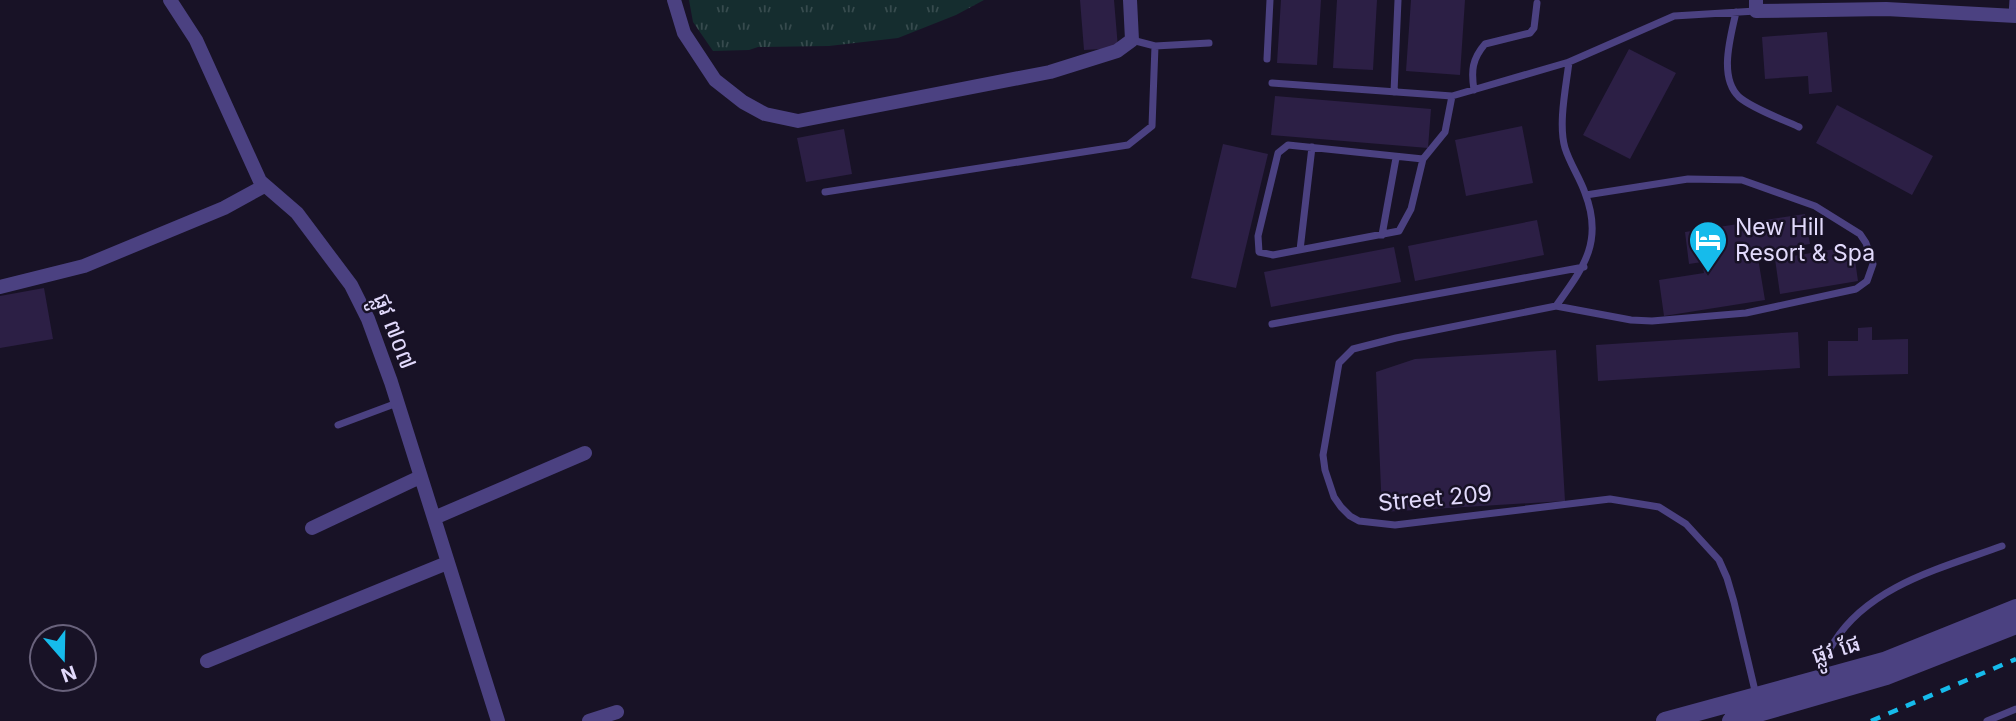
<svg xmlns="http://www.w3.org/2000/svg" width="2016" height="721" font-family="Inter,'Noto Sans Khmer',sans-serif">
<defs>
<pattern id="grass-tufts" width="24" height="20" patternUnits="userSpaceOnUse" patternTransform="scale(1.75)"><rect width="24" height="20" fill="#152d2f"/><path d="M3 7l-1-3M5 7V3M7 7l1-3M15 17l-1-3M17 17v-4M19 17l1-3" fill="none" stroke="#374b4e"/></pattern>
</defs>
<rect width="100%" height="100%" fill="#181226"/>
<path fill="url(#grass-tufts)" d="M689,0H984L956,15L898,38L829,46L758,47L749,50L713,51L693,22Z"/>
<path fill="#2c1f45" d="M1080,0H1114L1118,48L1084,50Z
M1281,0H1321L1317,65L1277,63Z
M1337,0H1377L1373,70L1333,68Z
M1411,0H1465L1460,75L1406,71Z
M1827,32L1832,92L1809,94L1808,76L1765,79L1762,37Z
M1629,49L1676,73L1630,159L1583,135Z
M1275,96L1431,109L1428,148L1271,135Z
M1837,105L1933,156L1912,195L1816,143Z
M1522,126L1533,183L1466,196L1455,140Z
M844,129L852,174L806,182L797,138Z
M1223,144L1268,154L1236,288L1191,278Z
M1805,214L1810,244L1757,252L1765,300L1664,316L1659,280L1704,273L1702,262L1689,264L1685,232Z
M1537,220L1544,255L1415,281L1408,246Z
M1853,246L1858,281L1780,294L1775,259Z
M1394,247L1401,282L1271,307L1264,272Z
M44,288L53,339L0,348V296Z
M1872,327V340L1908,339V374L1828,376V341H1858V328Z
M1798,332L1800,368L1598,381L1596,345Z
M1556,350L1565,501L1382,512L1376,372L1415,359Z"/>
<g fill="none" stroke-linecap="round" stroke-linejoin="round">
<path stroke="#4b4181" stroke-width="7" d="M1736,12C1731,36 1718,77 1739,97C1753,109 1782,119 1799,127
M2012,16L2013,0
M1132,40L1155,46L1209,43
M1267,59L1270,0
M1272,83L1452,96L1569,62L1674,16L1756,11
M1474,90C1471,71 1472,59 1485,44L1530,33L1534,28L1537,3
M1394,92L1398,0
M1423,159L1288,145L1278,153L1258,236L1259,252L1273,255L1399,231L1411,209L1423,159L1445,132L1452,96
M825,192L1128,145L1152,126L1155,46
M1586,195L1688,179L1742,180L1815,206L1860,234L1866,243L1873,264L1867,281L1856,289L1746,313L1652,321L1631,320L1556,306L1396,338L1353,349L1339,363L1323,455L1325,470L1334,497L1341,507L1350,516L1359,521L1395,525L1610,499L1659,507L1686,524L1719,560L1727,578L1734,602L1756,695
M1382,235L1396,158
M1300,250L1312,147
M1556,306C1583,268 1604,242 1585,193C1580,178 1570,164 1565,148C1558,124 1566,87 1569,62
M1272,324L1584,267
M338,425L397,403
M1826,677C1820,663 1827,654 1834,642C1870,585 1942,568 2002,546
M1987,721L2016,709"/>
<path stroke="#4b4181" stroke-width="14" d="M170,0L196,40L260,181L297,213L351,285L368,319L391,382L498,721
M674,0L684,33L715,80L743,102L765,114L798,121L1050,72L1117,51L1132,40L1130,0
M1756,0V11L1886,9L2016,16
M0,287L84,266L224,208L264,186
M434,518L585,453
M312,528L420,477
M207,661L447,563
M589,721L617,712"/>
<path stroke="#4b4181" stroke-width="18" d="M1665,721L1884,661L2016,608
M1731,721L1886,676L2016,625"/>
<path stroke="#16bbeb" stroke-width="4.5" stroke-dasharray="10 9" stroke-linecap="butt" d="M1871,721L2016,659"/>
</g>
<defs>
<symbol id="hotel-pin" viewBox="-11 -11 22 30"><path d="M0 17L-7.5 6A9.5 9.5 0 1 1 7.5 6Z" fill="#16bbeb" stroke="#181226"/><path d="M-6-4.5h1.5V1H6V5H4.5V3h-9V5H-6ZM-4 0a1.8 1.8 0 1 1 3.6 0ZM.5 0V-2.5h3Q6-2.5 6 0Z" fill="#fff"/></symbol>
</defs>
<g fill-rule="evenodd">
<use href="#hotel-pin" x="1686" y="218" width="44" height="60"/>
</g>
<g text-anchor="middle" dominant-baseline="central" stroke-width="5" stroke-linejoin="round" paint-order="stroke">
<g font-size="23" fill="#e2dafc" stroke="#181226" text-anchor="start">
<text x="1735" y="227">New Hill<tspan x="1735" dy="26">Resort &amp; Spa</tspan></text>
</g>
<g font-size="23" fill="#e2dafc" stroke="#181226">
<text transform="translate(395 331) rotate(69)">ផ្លូវ ៧០៧</text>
<text transform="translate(1435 498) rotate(-5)">Street 209</text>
<text transform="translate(1836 649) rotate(-16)">ផ្លូវ ផែ</text>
</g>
</g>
<g transform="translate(63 658) rotate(160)"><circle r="33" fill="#181226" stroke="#69627c" stroke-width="2"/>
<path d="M0-5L12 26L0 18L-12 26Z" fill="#16bbeb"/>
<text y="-10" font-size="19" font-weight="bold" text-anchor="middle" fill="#e2dafc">N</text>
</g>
</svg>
